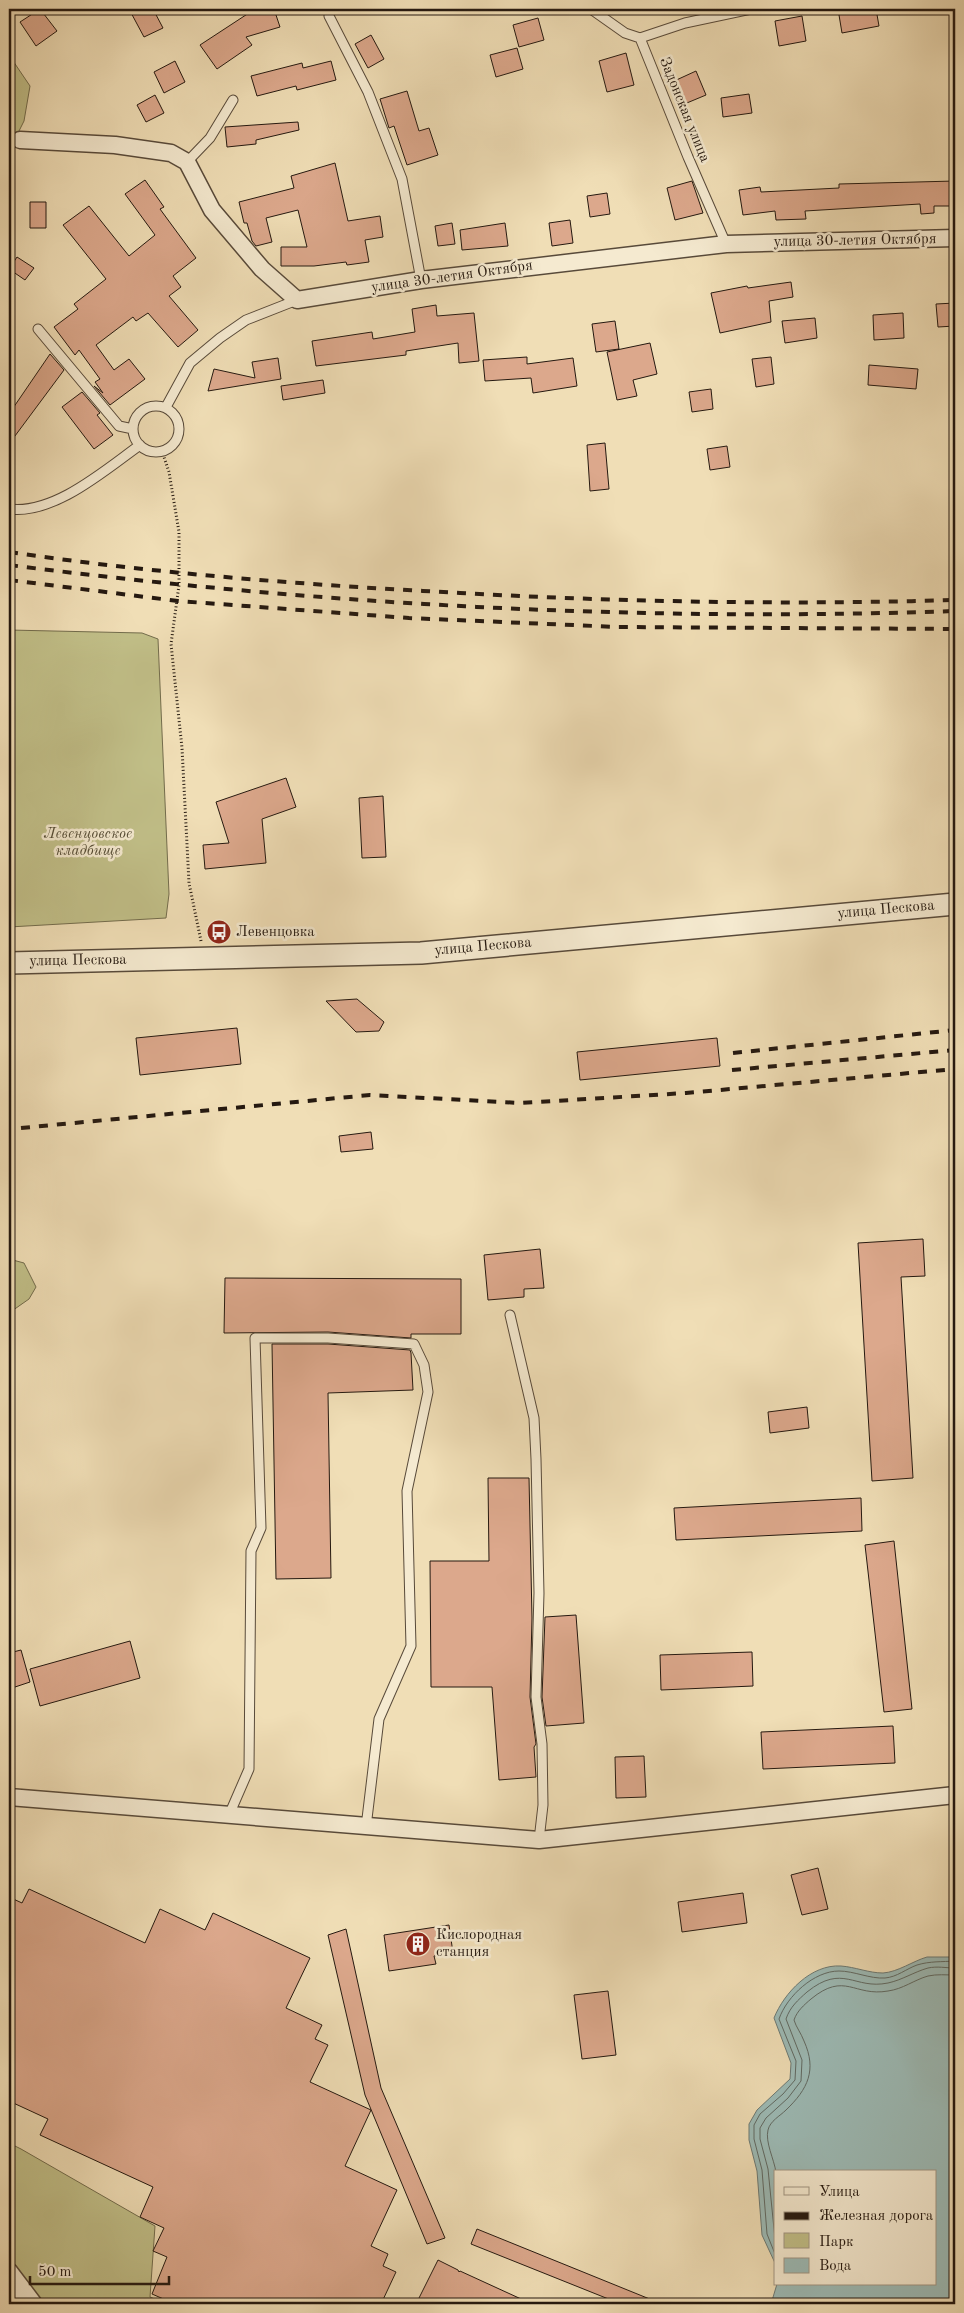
<svg xmlns="http://www.w3.org/2000/svg" width="964" height="2313" font-family="'Old Standard TT',serif">
<rect width="100%" height="100%" fill="#f0deb6"/>
<filter id="stains"><feTurbulence type="fractalNoise" baseFrequency=".004" numOctaves="4"/><feColorMatrix values="0 0 0 0 .2 0 0 0 0 .09 0 0 0 0 .02 0 0 0 .5 -.17"/></filter>
<radialGradient id="worn" r=".72"><stop offset=".6" stop-color="#630" stop-opacity="0"/><stop offset="1" stop-color="#630" stop-opacity=".3"/></radialGradient>
<path fill="#c1bf88" stroke="#736c4c" d="M9,55L30,86L24,121L9,151Z
M9,630L142,633L158,639L169,894L166,918L9,927Z
M9,1259L24,1263L36,1287L29,1299L9,1313Z
M9,2143L21,2149L155,2226L150,2297L166,2304H9Z"/>
<path fill="#9dbbb6" stroke="#6d7a74" d="M927,1957H955V2304H771L777,2284H935V2172H775V2263L762,2235L757,2171L749,2140V2124L757,2110L790,2079L791,2063L774,2018C784,1993 811,1964 841,1966C855,1967 869,1973 883,1973C898,1972 913,1961 927,1957Z"/>
<g fill="none" stroke-linecap="round" stroke-linejoin="round">
<path stroke="#616a63" stroke-width="1" d="M776,2172C774,2159 765,2142 768,2130C770,2121 780,2116 786,2110C808,2089 817,2070 804,2041C801,2033 796,2027 794,2020C797,2011 804,2005 811,1999C845,1971 854,1997 888,1991C903,1989 914,1980 928,1976C937,1974 946,1975 955,1975
M775,2239L768,2169L760,2139V2128L766,2118L788,2098L801,2081L802,2060L786,2019C790,2007 798,2000 807,1992C843,1963 854,1990 888,1983C902,1980 914,1972 928,1968C937,1966 946,1968 955,1968
M775,2254L767,2234L762,2170L754,2139V2125L760,2114L783,2094L795,2080L796,2061L779,2019C787,1996 814,1971 839,1971C854,1971 870,1979 885,1978C897,1977 906,1969 917,1965C930,1961 942,1962 955,1961"/>
</g>
<path fill="#dca88c" stroke="#251910" d="M40,9L57,31L36,46L20,22Z
M129,9H153L163,28L144,37Z
M255,9H274L280,27L246,37L252,45L217,69L200,45Z
M838,9H876L879,26L842,33Z
M802,16L806,41L779,46L775,21Z
M538,18L544,40L519,47L513,25Z
M371,35L384,59L368,68L355,44Z
M517,48L523,69L496,77L490,55Z
M626,53L634,85L607,92L599,61Z
M175,61L185,82L164,93L154,72Z
M331,61L336,80L297,90L296,86L257,96L251,76L302,63L303,68Z
M696,71L706,95L682,105L672,82Z
M407,91L419,131L429,128L438,155L407,165L394,126L389,128L380,99Z
M749,94L752,113L723,117L721,98Z
M155,95L164,113L146,122L137,105Z
M298,122L299,130L256,140V144L227,147L225,127Z
M335,163L348,221L380,216L383,237L365,240L369,262L347,265L346,262L314,266H281V247H307L298,210L266,218L272,242L256,246L252,241L247,223H244L239,202L294,188L291,176Z
M145,180L164,207L160,209L196,258L173,276L181,287L169,296L198,330L178,347L148,313L136,321L133,317L96,345L114,370L129,359L145,379L110,405L94,386L103,393L95,382L100,379L79,350L75,355L54,327L78,309L74,304L106,279L63,225L89,206L129,256L155,235L125,194Z
M692,181L703,213L675,220L667,188Z
M955,181V206H934V213L921,214L920,204L805,211L806,219L776,220L775,211L743,215L739,190L760,187L761,192L839,188V184Z
M607,193L610,214L590,217L587,196Z
M30,202H46V228H30Z
M570,220L573,243L552,246L549,223Z
M452,223L455,244L438,246L435,226Z
M505,223L508,246L462,250L460,230Z
M17,257L34,268L25,280L9,269Z
M791,282L793,297L769,301L771,322L720,333L711,293L747,286L748,288Z
M955,303V326L938,327L936,304Z
M436,305L437,316L474,313L479,361L459,363L458,343L406,351V355L316,366L312,341L372,332L373,339L415,332L412,309Z
M903,313L904,338L874,340L873,315Z
M815,318L817,338L785,343L782,321Z
M615,321L619,349L596,352L592,324Z
M650,343L657,374L633,380L637,396L617,400L607,352Z
M50,354L64,370L9,444V414Z
M527,357V364L573,358L577,386L533,393L531,378L485,381L483,360Z
M771,357L774,384L756,387L752,359Z
M278,358L281,379L208,391L214,369L255,378L252,362Z
M869,365L918,369L916,389L868,385Z
M323,380L325,393L283,400L281,386Z
M711,389L713,409L692,412L689,392Z
M82,392L100,413L97,415L113,435L94,449L62,407Z
M605,443L609,489L590,491L587,445Z
M727,446L730,467L710,470L707,449Z
M286,778L296,807L262,819L266,863L205,869L203,845L229,843L216,802Z
M383,796L386,857L362,858L359,798Z
M357,999L384,1022L379,1031L356,1032L326,1001Z
M237,1028L241,1064L140,1075L136,1038Z
M717,1038L720,1066L580,1080L577,1052Z
M371,1132L373,1149L341,1152L339,1136Z
M923,1239L925,1276L901,1277L913,1478L872,1481L858,1243Z
M540,1249L544,1288L524,1289V1297L488,1300L484,1255Z
M225,1278L461,1279V1334H411V1338L328,1332L224,1333Z
M272,1344H328L410,1350L411,1353L413,1390L328,1393L331,1578L276,1579Z
M807,1407L809,1428L770,1433L768,1412Z
M488,1478H529L532,1618L530,1697L536,1744L534,1747L536,1777L499,1780L492,1687H431L430,1561H489Z
M861,1498L862,1531L676,1540L674,1508Z
M894,1541L912,1709L884,1712L865,1545Z
M576,1615L584,1723L546,1726L542,1697L545,1617Z
M130,1641L140,1678L40,1706L30,1669Z
M21,1650L30,1682L9,1689V1653Z
M752,1652L753,1686L661,1690L660,1655Z
M893,1726L895,1763L763,1769L761,1732Z
M644,1756L646,1797L616,1798L615,1757Z
M818,1868L828,1909L802,1915L791,1875Z
M29,1889L145,1943L160,1909L205,1930L213,1913L310,1958L286,2008L322,2025L315,2039L328,2045L310,2082L371,2110L345,2166L397,2190L371,2246L388,2254L383,2266L396,2272L381,2304H175L152,2294L167,2257L153,2251L164,2228L140,2217L153,2187L40,2135L48,2119L9,2101V1897L22,1903Z
M743,1893L747,1923L682,1932L678,1902Z
M449,1925L453,1953L434,1956L436,1964L389,1971L384,1935Z
M346,1929L381,2088L445,2238L427,2244L365,2095L328,1935Z
M608,1991L616,2055L582,2059L574,1995Z
M477,2229L662,2304H621L471,2244Z
M438,2260L458,2270L459,2272L460,2271L532,2304H416Z"/>
<g fill="none" stroke-linecap="round" stroke-linejoin="round">
<defs>
<path id="service" d="M591,9L625,33L640,38L688,157L726,244
M329,16L368,92L402,179L421,280
M640,38L685,23L751,9
M187,162L210,138L233,100
M38,329L119,426L133,429
M133 429a23 23 0 1 1 46 0a23 23 0 1 1-46 0Z
M166,407L190,363L220,338L246,320L297,300
M9,509C54,515 105,470 140,445
M510,1315L534,1418L536,1459L539,1593L536,1697L542,1744L543,1805L539,1840
M229,1815L249,1769L251,1551L261,1528L255,1338H328L414,1344L424,1365L428,1392L407,1491L411,1646L379,1719L366,1827"/>
<path id="minor" d="M20,140L115,145L171,153L187,162L212,210L262,269L297,300L421,280L726,244L955,238
M9,1797L539,1840L955,1795
M9,2271L34,2304
M9,2300L23,2291"/>
<path id="tertiary" d="M9,963L421,953L955,904"/>
</defs>
<use href="#service" stroke="#584a3a" stroke-width="11"/>
<use href="#minor" stroke="#584a3a" stroke-width="19"/>
<use href="#tertiary" stroke="#584a3a" stroke-width="24"/>
<path stroke="#251910" stroke-width="3" stroke-dasharray="1 2.5" stroke-linecap="butt" d="M162,451L169,472L179,532V585L171,644L182,748L189,883L201,941"/>
<use href="#service" stroke="#f5ead0" stroke-width="9"/>
<use href="#minor" stroke="#f5ead0" stroke-width="16"/>
<use href="#tertiary" stroke="#f5ead0" stroke-width="21"/>
<path stroke="#251910" stroke-width="4" stroke-dasharray="9 9" stroke-linecap="butt" d="M9,552C158,574 309,585 460,593C625,602 790,605 955,600
M9,565C322,605 640,622 955,611
M9,580L178,601L409,618L618,627L955,629
M733,1053L955,1030
M732,1070L955,1050
M21,1128L370,1095L521,1103L686,1093L955,1069"/>
</g>
<defs>
<symbol id="bus-disc" viewBox="-11 -11 22 22"><circle r="9.5" fill="#8f2418" stroke="#f5ead0"/><path d="M-5-6H5V4H4V6H2V4H-2V6H-4V4H-5ZM-3.5-4V0h7V-4ZM-3.5 1.2v1.5H-2V1.2ZM2 1.2v1.5H3.5V1.2Z" fill="#fff"/></symbol>
<symbol id="building-disc" viewBox="-11 -11 22 22"><circle r="9.5" fill="#8f2418" stroke="#f5ead0"/><path d="M-4-6H4V6H1V3H-1V6H-4ZM-2.5-4.3h1.7v1.8h-1.7ZM.8-4.3h1.7v1.8H.8ZM-2.5-1h1.7V.8h-1.7ZM.8-1h1.7V.8H.8Z" fill="#fff"/></symbol>
</defs>
<g fill-rule="evenodd">
<use href="#bus-disc" x="205" y="918" width="28" height="28"/>
<use href="#building-disc" x="404" y="1930" width="28" height="28"/>
</g>
<g text-anchor="middle" dominant-baseline="central" stroke-width="5" stroke-linejoin="round" paint-order="stroke">
<g font-size="15" fill="#251910" stroke="#f5ead0">
<text transform="translate(684 110) rotate(68)">Задонская улица</text>
<text transform="translate(855 241) rotate(-1)">улица 30-летия Октября</text>
<text transform="translate(452 277) rotate(-8)">улица 30-летия Октября</text>
<text transform="translate(886 910) rotate(-5)">улица Пескова</text>
<text transform="translate(483 947) rotate(-5)">улица Пескова</text>
<text transform="translate(78 961) rotate(-1)">улица Пескова</text>
</g>
<g font-size="15" font-style="italic" fill="#544b34" stroke="#f5ead0">
<text x="88" y="834">Левенцовское<tspan x="88" dy="17">кладбище</tspan></text>
</g>
<g font-size="15" fill="#251910" stroke="#f5ead0" text-anchor="start">
<text x="236" y="932">Левенцовка</text>
<text x="436" y="1935">Кислородная<tspan x="436" dy="17">станция</tspan></text>
</g>
</g>
<rect width="964" height="2313" fill="none" stroke="#f0deb6" stroke-width="30"/>
<rect x="10" y="10" width="944" height="2293" fill="none" stroke="#251910" stroke-width="2.5"/>
<rect x="15" y="15" width="934" height="2283" fill="none" stroke="#251910"/>
<rect x="774" y="2170" width="162" height="115" fill="#f5ead0" stroke="#a29683"/>
<rect x="784" y="2187" width="25" height="8" fill="#f5ead0" stroke="#a29683"/>
<text x="819" y="2196" font-size="15" fill="#251910">Улица</text>
<rect x="784" y="2212" width="25" height="8" fill="#251910" stroke="#a29683"/>
<text x="819" y="2220" font-size="15" fill="#251910">Железная дорога</text>
<rect x="784" y="2233" width="25" height="15" fill="#c1bf88" stroke="#a29683"/>
<text x="819" y="2246" font-size="15" fill="#251910">Парк</text>
<rect x="784" y="2258" width="25" height="15" fill="#9dbbb6" stroke="#a29683"/>
<text x="819" y="2270" font-size="15" fill="#251910">Вода</text>
<path d="M30 2276v8h139v-8" fill="none" stroke="#251910" stroke-width="2.5"/>
<text x="38" y="2276" font-size="15" fill="#251910" stroke="#f5ead0" stroke-width="4" paint-order="stroke">50 m</text>
<rect width="100%" height="100%" filter="url(#stains)"/>
<rect width="100%" height="100%" fill="url(#worn)"/>
</svg>
